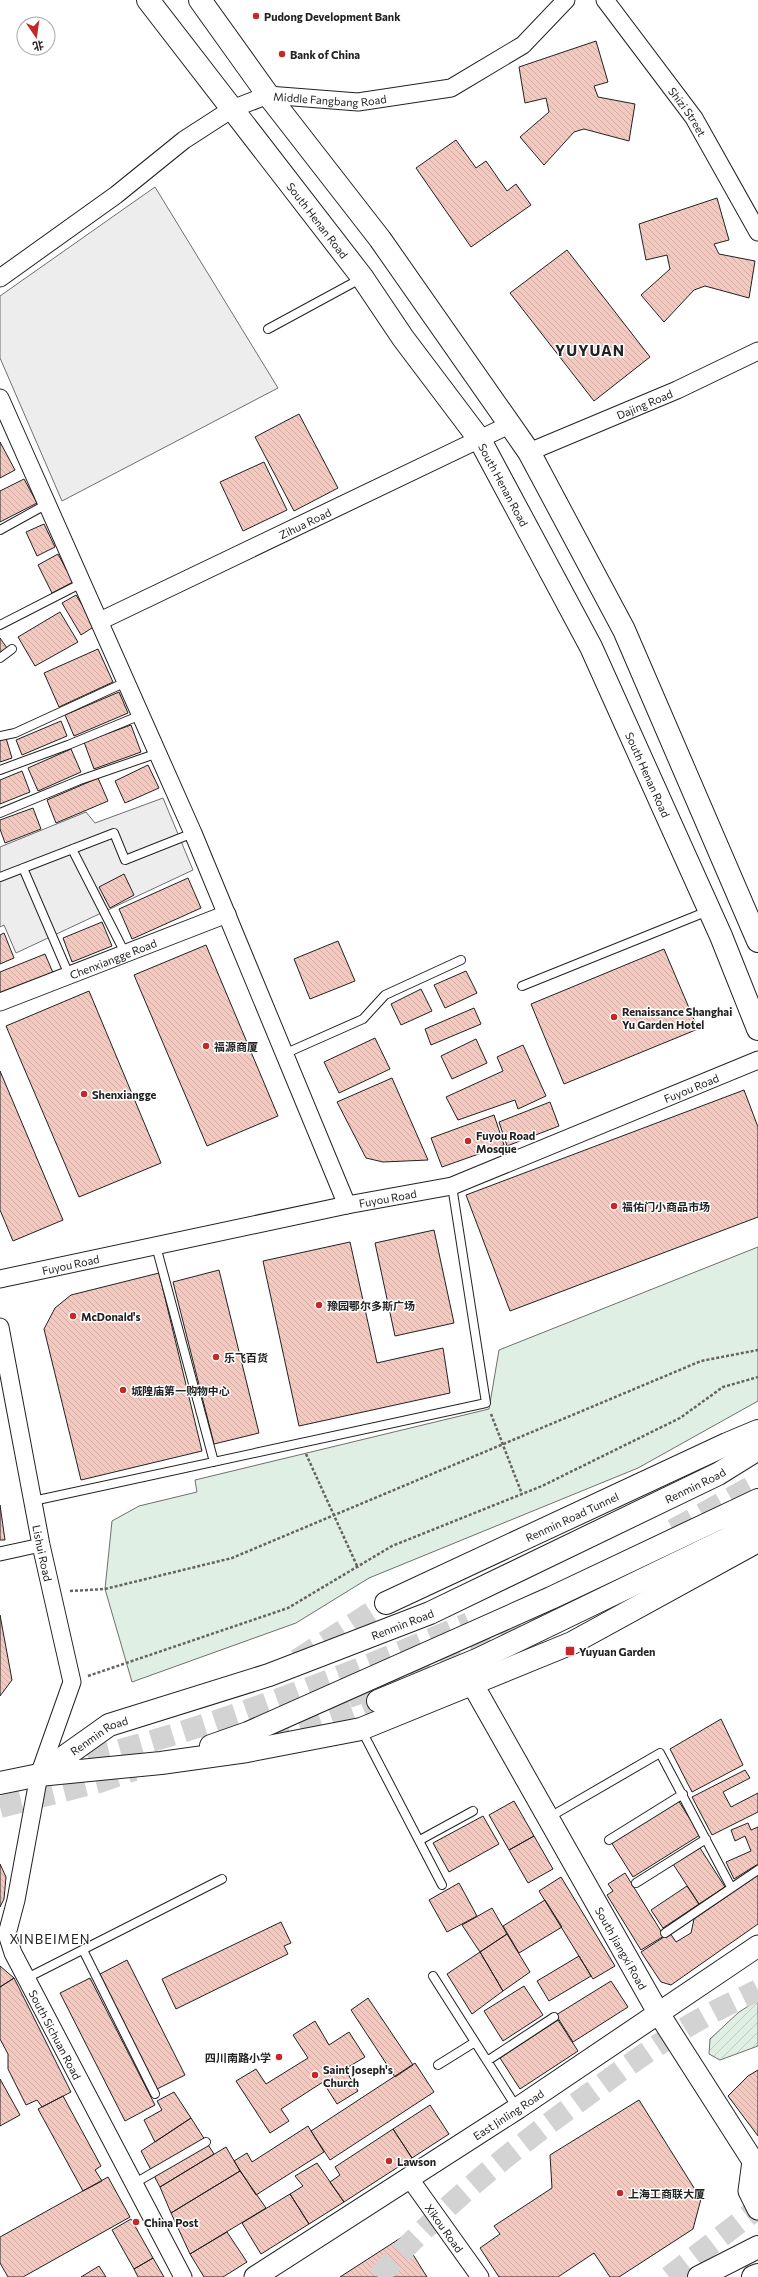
<svg xmlns="http://www.w3.org/2000/svg" width="758" height="2277" font-family="Commissioner,'Noto Sans SC',sans-serif">
<defs>
<pattern id="garden-furrows" width="10" height="10" patternUnits="userSpaceOnUse"><rect width="10" height="10" fill="#e0efe3"/><path d="M-1 1l2-2M0 10L10 0M9 11l2-2" fill="none" stroke="#c0cdc2"/></pattern>
<pattern id="building-back-hatch" width="6" height="6" patternUnits="userSpaceOnUse"><rect width="6" height="6" fill="#f3c9c0"/><path d="M-1 5l2 2M0 0l6 6M5-1l2 2" fill="none" stroke="#d0aca5"/></pattern>
</defs>
<rect width="100%" height="100%" fill="#fff"/>
<path fill="#e0efe3" stroke="#6f6f6f" d="M758,1247V1401L638,1468L369,1578L296,1623L132,1682L105,1589L112,1521L139,1506L197,1492L195,1480L489,1409L499,1350Z"/>
<path fill="url(#garden-furrows)" stroke="#6f6f6f" d="M758,2000V2046L720,2060L709,2054L710,2039L739,2012Z"/>
<path fill="#ededed" stroke="#6f6f6f" d="M155,187L278,388L62,501L0,358V296Z
M163,798L193,870L16,953L4,925L0,927V847L86,812L95,823Z"/>
<path fill="url(#building-back-hatch)" stroke="#222" d="M596,41L608,82L594,86L598,97L635,104L629,141L584,129L574,132L544,165L520,137L549,112L546,98L525,103L519,67Z
M456,140L476,168L486,161L507,191L516,184L531,205L471,247L416,168Z
M717,198L729,240L714,244L719,254L755,261L749,298L705,286L694,290L664,322L641,295L670,269L667,255L646,260L639,224Z
M567,250L650,357L594,401L510,293Z
M299,414L338,488L294,511L255,437Z
M0,442L15,470L0,478Z
M264,462L287,510L243,531L220,482Z
M24,479L37,503L0,522V491Z
M44,524L55,547L37,556L26,532Z
M58,554L73,582L52,593L38,565Z
M76,595L95,626L81,635L62,603Z
M60,612L78,642L35,666L18,637Z
M0,638L7,648L0,653Z
M98,649L113,682L59,707L44,673Z
M119,692L128,713L74,736L65,715Z
M61,721L67,736L22,755L16,740Z
M131,725L141,752L94,769L84,742Z
M6,738L12,758L0,762V740Z
M71,749L81,772L38,791L28,768Z
M148,765L159,788L125,803L115,781Z
M22,771L30,792L0,804V780Z
M98,778L108,801L56,823L47,800Z
M33,808L41,829L5,843L0,829V820Z
M124,874L134,895L110,908L99,887Z
M188,878L201,908L132,939L119,909Z
M102,922L112,946L72,962L63,938Z
M4,933L14,958L0,964V935Z
M338,941L355,981L310,999L294,959Z
M206,945L278,1116L207,1146L134,975Z
M664,949L698,1029L564,1084L531,1004Z
M45,954L54,975L0,997V972Z
M466,971L477,993L445,1008L434,985Z
M421,989L432,1011L401,1025L391,1004Z
M89,991L161,1163L79,1197L6,1026Z
M474,1008L481,1024L431,1045L425,1029Z
M375,1038L390,1069L339,1093L324,1062Z
M476,1039L487,1063L452,1079L441,1056Z
M523,1045L546,1096L518,1109L515,1100L458,1120L446,1097L503,1071L497,1057Z
M0,1071L63,1220L13,1241L0,1210Z
M392,1078L428,1160L383,1162L366,1158L337,1102Z
M744,1090L758,1127V1217L510,1311L466,1195Z
M550,1102L559,1126L507,1146L499,1122Z
M494,1115L504,1145L442,1167L431,1138Z
M434,1230L454,1323L395,1336L375,1243Z
M350,1242L377,1363L443,1348L450,1393L299,1426L263,1261Z
M219,1270L259,1433L214,1444L173,1282Z
M159,1273L202,1451L81,1480L44,1329L55,1308L71,1295Z
M0,1505L5,1540H0Z
M0,1615L12,1680L0,1696Z
M721,1719L743,1765L692,1792L670,1749Z
M745,1770L750,1778L723,1792L731,1807L758,1793V1812L712,1835L692,1797Z
M678,1800L700,1835L633,1877L611,1842Z
M514,1801L534,1836L509,1850L489,1815Z
M483,1816L499,1844L449,1872L433,1843Z
M748,1823L751,1830L758,1827V1864L734,1879L726,1862L751,1851L745,1836L735,1841L731,1830Z
M534,1836L553,1869L528,1883L509,1850Z
M700,1848L725,1887L699,1904L673,1864Z
M0,1864L6,1877L4,1899L0,1907Z
M625,1873L664,1936L641,1950L607,1895L613,1891L608,1884Z
M758,1875V1924L671,1985L661,1982L641,1952L670,1933L676,1942L691,1933L694,1919Z
M561,1877L615,1966L593,1979L539,1891Z
M459,1883L477,1916L447,1932L429,1900Z
M687,1886L699,1904L663,1928L651,1910Z
M545,1900L562,1927L519,1953L503,1926Z
M492,1908L507,1934L480,1952L462,1925Z
M281,1922L291,1943L284,1946L288,1954L176,2009L162,1979Z
M507,1934L530,1972L503,1991L480,1952Z
M480,1952L503,1991L472,2014L447,1974Z
M579,1956L591,1976L549,2001L537,1981Z
M127,1960L185,2075L157,2089L100,1974Z
M0,1966L14,1978L0,1987Z
M14,1978L71,2092L42,2107L37,2100L26,2105L8,2069V2054L0,2039V1987Z
M90,1978L155,2105L125,2121L60,1993Z
M611,1981L628,2007L573,2042L556,2015Z
M524,1986L543,2015L503,2041L484,2011Z
M368,1998L413,2065L395,2077L351,2010Z
M558,2020L578,2051L520,2089L500,2058Z
M315,2021L329,2045L349,2032L365,2057L345,2069L358,2091L337,2104L323,2082L281,2109L289,2121L270,2133L236,2081L256,2069L266,2084L308,2058L293,2035Z
M415,2063L434,2092L330,2160L311,2131Z
M758,2070V2136L728,2096L748,2076Z
M0,2079L20,2115L0,2126Z
M174,2092L191,2118L155,2142L144,2120L162,2110L157,2101Z
M63,2096L101,2166L95,2170L102,2181L83,2191L38,2109Z
M639,2100L701,2199L693,2229L619,2277H610L594,2253L558,2277H499L480,2248L500,2234L494,2226L552,2188L550,2155Z
M430,2105L449,2134L412,2158L393,2129Z
M191,2118L214,2154L160,2187L141,2151Z
M308,2126L324,2152L256,2195L234,2161L247,2153L252,2162Z
M393,2129L412,2158L344,2202L330,2182L340,2175L335,2167Z
M226,2147L240,2171L171,2213L160,2187Z
M317,2163L344,2202L309,2224L290,2194L303,2186L295,2176Z
M240,2171L266,2208L190,2254L171,2213Z
M108,2177L130,2217L23,2277H8L0,2263V2237Z
M290,2194L309,2224L261,2254L242,2223Z
M131,2219L153,2258L134,2269L112,2230Z
M227,2232L247,2262L223,2277H204L190,2254Z
M402,2237L427,2277H340Z
M153,2258L164,2277H138L134,2269Z
M99,2266L106,2277H81Z"/>
<g fill="none" stroke-linecap="round" stroke-linejoin="round">
<path stroke="#d3d3d3" stroke-width="22" stroke-dasharray="22 11" stroke-linecap="butt" d="M673,1530L758,1483
M297,1660L386,1603
M348,1697L403,1679L626,1576
M269,1739L314,1725L375,1702
M56,1766C197,1734 336,1680 469,1623
M0,1807L99,1782L134,1770"/>
<path stroke="#d3d3d3" stroke-width="22" stroke-dasharray="22 11" stroke-linecap="butt" d="M378,2277C439,2210 505,2155 578,2102C619,2072 660,2041 704,2017C722,2007 740,1999 758,1990
M669,2277L758,2208"/>
<defs>
<path id="service" d="M268,329L362,278
M0,530L47,504
M0,625L82,583
M0,658L12,649
M0,736L15,733L126,682
M0,770L68,745L141,715
M0,813L80,780L158,753
M72,849L125,953
M23,868L69,975
M0,877L114,833L125,860L193,833
M522,986L708,911
M284,1054L363,1019L385,995L461,960
M156,1246L214,1462
M33,1501L486,1403L452,1186
M361,1729L442,1885
M548,1818L660,1753L731,1887
M420,1840L473,1811
M609,1840L683,1794
M636,1883L706,1839
M665,1933L758,1870
M83,1950L155,2094
M433,1976L517,2108
M27,1978L222,1879
M487,2061L554,2017
M438,2065L475,2042
M135,2183L206,2142"/>
<path id="pedestrian" d="M0,1554L41,1545"/>
<g id="minor">
<path id="s1" d="M605,0L694,118L758,232"/>
<path id="s2" d="M0,278L116,195L184,140L232,109L268,95L358,102L451,88L523,45L566,0"/>
<path d="M0,398L193,833L347,1205"/>
<path id="s3" d="M529,452L677,390L758,351"/>
<path id="s4" d="M100,621L511,424"/>
<path id="s5" d="M0,1002L227,914"/>
<path id="s6" d="M0,1279L347,1205L452,1186L758,1060"/>
<path id="s7" d="M0,1327L41,1545L72,1682L39,1775L16,1900L7,1934L13,1953L183,2277"/>
<path id="s8" d="M410,2179L480,2277"/>
</g>
<g id="tertiary">
<path id="s9" d="M473,1685L659,2014L753,2161L749,2191L758,2209"/>
<path id="s10" d="M255,2277L518,2108L758,1946"/>
</g>
<g id="secondary">
<path id="s11" d="M148,0L362,277L403,338L480,440L591,647L721,936L758,1029"/>
<path d="M200,0L268,95L380,239L529,452L624,630L758,941"/>
<path id="s12" d="M386,1603L727,1444L758,1431"/>
<path d="M378,1701L479,1659L727,1539L758,1520"/>
<path d="M211,1746L248,1733L551,1598L758,1500"/>
<path id="s13" d="M40,1774L109,1725L269,1675L430,1613L718,1474L758,1449"/>
<path d="M0,1783L39,1775L161,1763L247,1751L361,1729L572,1643L758,1541"/>
</g>
<path id="primary" d="M699,2277L758,2247"/>
<path id="trunk" d="M753,2277L758,2275"/>
</defs>
<use href="#service" stroke="#222" stroke-width="10"/>
<use href="#pedestrian" stroke="#222" stroke-width="15"/>
<use href="#minor" stroke="#222" stroke-width="19"/>
<use href="#tertiary" stroke="#222" stroke-width="23"/>
<use href="#secondary" stroke="#222" stroke-width="24"/>
<use href="#primary" stroke="#222" stroke-width="24"/>
<use href="#trunk" stroke="#222" stroke-width="24"/>
<path stroke="#646464" stroke-width="2.5" stroke-dasharray="3 2" stroke-linecap="butt" d="M491,1414L522,1494
M306,1454L358,1568
M70,1591L105,1589L232,1558L701,1361L758,1350
M88,1676L288,1608L392,1546L542,1486L680,1418L723,1387L758,1377"/>
<use href="#service" stroke="#fff" stroke-width="8"/>
<use href="#pedestrian" stroke="#fff" stroke-width="13"/>
<use href="#minor" stroke="#fff" stroke-width="17"/>
<use href="#tertiary" stroke="#fff" stroke-width="21"/>
<use href="#secondary" stroke="#fff" stroke-width="22"/>
<use href="#primary" stroke="#fff" stroke-width="22"/>
<use href="#trunk" stroke="#fff" stroke-width="22"/>
</g>
<g fill="#c62828" stroke="#fff" stroke-width="1.5">
<circle cx="256" cy="16" r="4"/>
<circle cx="282" cy="54" r="4"/>
<circle cx="614" cy="1017" r="4"/>
<circle cx="206" cy="1046" r="4"/>
<circle cx="84" cy="1094" r="4"/>
<circle cx="468" cy="1141" r="4"/>
<circle cx="614" cy="1206" r="4"/>
<circle cx="319" cy="1305" r="4"/>
<circle cx="73" cy="1316" r="4"/>
<circle cx="216" cy="1357" r="4"/>
<circle cx="123" cy="1390" r="4"/>
<rect x="565" y="1646" width="10" height="10" rx="2"/>
<circle cx="279" cy="2057" r="4"/>
<circle cx="315" cy="2075" r="4"/>
<circle cx="389" cy="2161" r="4"/>
<circle cx="620" cy="2193" r="4"/>
<circle cx="136" cy="2222" r="4"/>
</g>
<g text-anchor="middle" dominant-baseline="central" stroke-width="3" stroke-linejoin="round" paint-order="stroke">
<g font-size="11" font-weight="bold" fill="#222" stroke="#fff" text-anchor="start">
<text x="264" y="16">Pudong Development Bank</text>
<text x="290" y="54">Bank of China</text>
<text x="622" y="1011">Renaissance Shanghai<tspan x="622" dy="13">Yu Garden Hotel</tspan></text>
<text x="214" y="1046">福源商厦</text>
<text x="92" y="1094">Shenxiangge</text>
<text x="476" y="1135">Fuyou Road<tspan x="476" dy="13">Mosque</tspan></text>
<text x="622" y="1206">福佑门小商品市场</text>
<text x="327" y="1305">豫园鄂尔多斯广场</text>
<text x="81" y="1316">McDonald's</text>
<text x="224" y="1357">乐飞百货</text>
<text x="131" y="1390">城隍庙第一购物中心</text>
<text x="579" y="1651">Yuyuan Garden</text>
<text x="271" y="2057" text-anchor="end">四川南路小学</text>
<text x="323" y="2069">Saint Joseph's<tspan x="323" dy="13">Church</tspan></text>
<text x="397" y="2161">Lawson</text>
<text x="628" y="2193">上海工商联大厦</text>
<text x="144" y="2222">China Post</text>
</g>
<g font-size="11" fill="#222" stroke="#fff">
<text stroke="none"><textPath href="#s2" startOffset="388">Middle Fangbang Road</textPath></text>
<text stroke="none"><textPath href="#s1" startOffset="139">Shizi Street</textPath></text>
<text stroke="none"><textPath href="#s11" startOffset="278">South Henan Road</textPath></text>
<text stroke="none"><textPath href="#s3" startOffset="125">Dajing Road</textPath></text>
<text stroke="none"><textPath href="#s11" startOffset="602">South Henan Road</textPath></text>
<text stroke="none"><textPath href="#s4" startOffset="227">Zihua Road</textPath></text>
<text stroke="none"><textPath href="#s11" startOffset="926">South Henan Road</textPath></text>
<text stroke="none"><textPath href="#s5" startOffset="121">Chenxiangge Road</textPath></text>
<text stroke="none"><textPath href="#s6" startOffset="720">Fuyou Road</textPath></text>
<text stroke="none"><textPath href="#s6" startOffset="396">Fuyou Road</textPath></text>
<text stroke="none"><textPath href="#s6" startOffset="72">Fuyou Road</textPath></text>
<text stroke="none"><textPath href="#s13" startOffset="719">Renmin Road</textPath></text>
<text stroke="none"><textPath href="#s12" startOffset="205">Renmin Road Tunnel</textPath></text>
<text stroke="none"><textPath href="#s7" startOffset="230">Lishui Road</textPath></text>
<text stroke="none"><textPath href="#s13" startOffset="395">Renmin Road</textPath></text>
<text stroke="none"><textPath href="#s13" startOffset="71">Renmin Road</textPath></text>
<text stroke="none"><textPath href="#s9" startOffset="302">South Jiangxi Road</textPath></text>
<text stroke="none"><textPath href="#s7" startOffset="735">South Sichuan Road</textPath></text>
<text stroke="none"><textPath href="#s10" startOffset="301">East Jinling Road</textPath></text>
<text stroke="none"><textPath href="#s8" startOffset="60">Xikou Road</textPath></text>
</g>
<g font-size="13" letter-spacing="1" fill="#222" stroke="#fff">
<text x="50" y="1939">XINBEIMEN</text>
</g>
<g font-size="15" font-weight="bold" letter-spacing="1" fill="#222" stroke="#fff">
<text x="590" y="350">YUYUAN</text>
</g>
</g>
<g transform="translate(36 36) rotate(167)"><circle r="19" fill="#ffffff" stroke="#a7a7a7"/>
<path d="M0-3L7 15L0 10L-7 15Z" fill="#c62828"/>
<text y="-6" font-size="11" font-weight="bold" text-anchor="middle" fill="#222222">北</text>
</g>
</svg>
